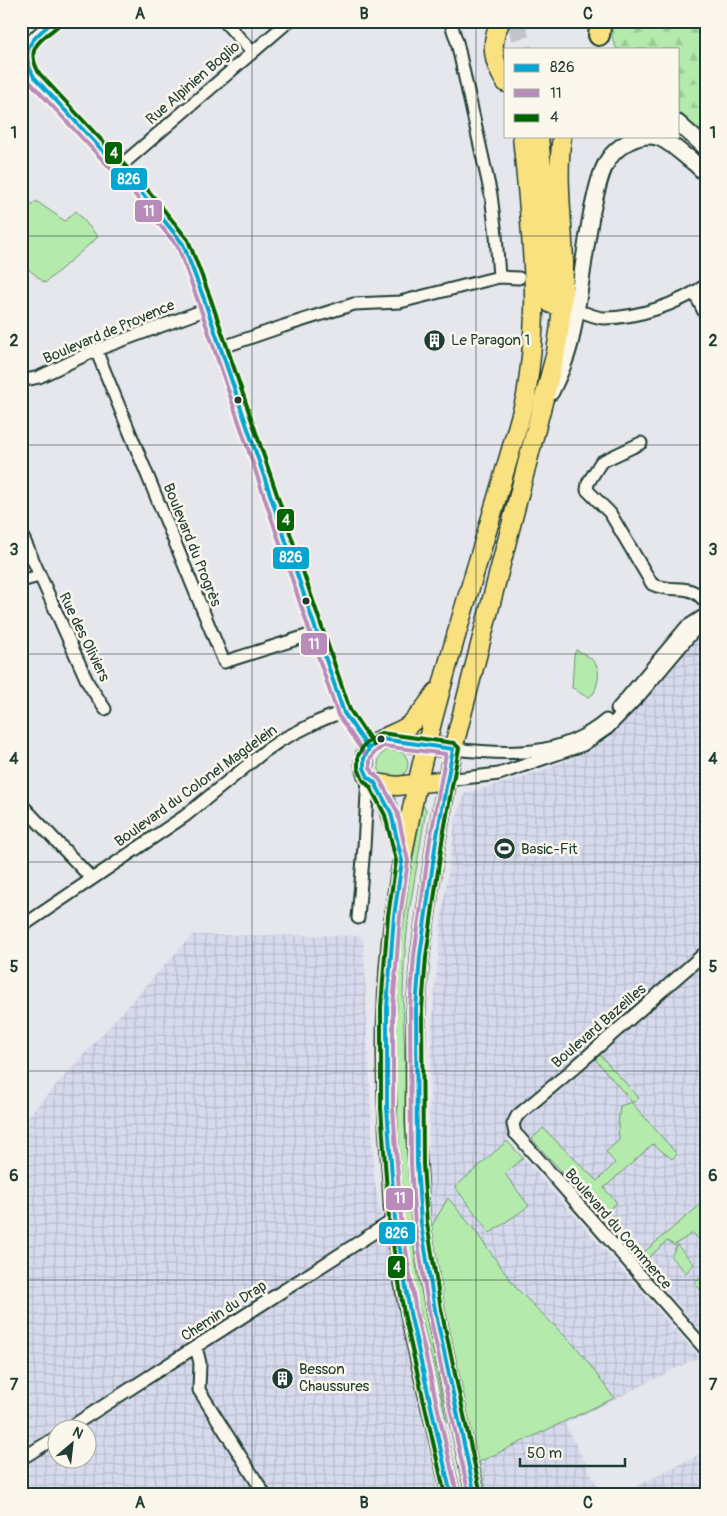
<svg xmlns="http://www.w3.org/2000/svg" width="727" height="1516" font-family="Pangolin,sans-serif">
<defs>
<pattern id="industrial-grid" width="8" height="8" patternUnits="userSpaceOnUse" patternTransform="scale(1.25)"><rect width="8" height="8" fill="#d7daed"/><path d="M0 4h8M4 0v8" fill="none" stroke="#b8bccc"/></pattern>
<pattern id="forest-firs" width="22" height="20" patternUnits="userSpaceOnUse" patternTransform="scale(1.25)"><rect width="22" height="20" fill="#b4eaac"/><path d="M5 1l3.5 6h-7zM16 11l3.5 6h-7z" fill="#9aca95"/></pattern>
</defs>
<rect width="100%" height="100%" fill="#e6e6ed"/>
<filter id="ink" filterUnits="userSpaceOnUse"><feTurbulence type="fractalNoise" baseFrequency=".02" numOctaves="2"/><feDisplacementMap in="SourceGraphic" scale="10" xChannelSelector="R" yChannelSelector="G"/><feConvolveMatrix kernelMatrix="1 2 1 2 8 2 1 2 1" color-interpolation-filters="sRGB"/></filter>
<g filter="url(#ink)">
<path fill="url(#industrial-grid)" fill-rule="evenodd" d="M706,631V1336L523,1129L508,1141L699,1357L565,1424L602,1495H482L430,1229L428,1154L432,1027L441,921L456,818L465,793L512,781L543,770L582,754L609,738L628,719L693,643Z
M192,935L363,936L374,1179L412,1375L439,1495H21V1124ZM58,1428H88V1458H58Z
M706,1451V1495H619Z"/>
<path fill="#b4eaac" stroke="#6a9470" d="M36,201L65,221L76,211L98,237L45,283L21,263V209L27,203L30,207Z
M576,650C599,660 603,670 594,693L589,697C581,696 579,690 572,688L574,655Z
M378 764a15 15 0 1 1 30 0a15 15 0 1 1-30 0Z
M424,806L426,810L409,913L404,963L403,996L407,1146L410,1202L415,1259L447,1423L410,1269L402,1199L395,1106L394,1037L401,946L409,879L421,809Z
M600,1055L639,1098L632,1103L677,1154L672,1159L653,1144L604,1188L617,1203L601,1215L532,1139L543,1128L597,1181L615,1163L606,1152L619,1140L618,1124L620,1106L632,1102L595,1059Z
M507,1141L523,1158L505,1174L529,1206L490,1233L455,1187Z
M448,1198L473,1228L517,1289L578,1349L614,1398L479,1462L487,1495H482L453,1371L430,1229Z
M706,1200V1247L693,1233L674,1245L667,1241L647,1259L643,1253Z
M677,1245L694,1264L686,1273L671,1257Z
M700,1277L706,1282V1295L694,1283Z"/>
<path fill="url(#forest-firs)" stroke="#6a9470" d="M611,21H706V137L678,111V49H617C612,41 611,31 611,21Z"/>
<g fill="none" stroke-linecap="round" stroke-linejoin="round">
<path stroke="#bec4c8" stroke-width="18" stroke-dasharray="18 9" stroke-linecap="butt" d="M516,21L523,49"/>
<defs>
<path id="street" d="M54,21C33,38 15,49 34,77L142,193L183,244L204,299L316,633L344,713L369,749
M224,21L252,52
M450,21L457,42L491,195L496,235L499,277
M118,168L289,21
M694,292L706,316
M585,313C591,315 598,318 604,318C638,318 678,304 706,285
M220,348L284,326L354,304L400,302L499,277L519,278
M96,350L224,662L316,633
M21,381L39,377L96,350L207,309
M641,443L601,462L588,483L587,490L610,513L652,584C674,595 689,580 706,603
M21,533L88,683L105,709
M21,581L39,576
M617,709L686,627L706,614
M453,749C508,755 561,758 606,720
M447,780L499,774L583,745L608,728L640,695L693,632L706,621
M21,804L92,879
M358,918L364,847L368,777
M21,927L185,816L265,751L281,740L317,722L334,715L344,713
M706,952L573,1069L517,1116L513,1124L515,1133L519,1137L706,1350
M196,1347L200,1363L199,1390L265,1495
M69,1428L395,1219
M21,1459L58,1436"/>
<path id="secondary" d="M678,123L706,148
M688,157L706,174
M551,392C559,375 567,358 571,339C580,296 584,253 592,211C596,194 599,175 608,160C617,146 639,132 657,137C670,141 683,155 694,163"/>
<path id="primary" d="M501,21C489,42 493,64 506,83
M539,136L549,243L551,304
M381,739L453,749
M375,783L397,786L447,780
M401,853C396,829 390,805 376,785C374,782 370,780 368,777C365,773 364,767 364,762C364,739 395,736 409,725C420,716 428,704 436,692
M451,1495C431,1404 405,1312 394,1219C392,1198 392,1177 390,1157C384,1076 384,995 394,915C416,737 480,567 526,396C531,362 535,327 534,293C533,240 527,188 522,136
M475,1495L435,1310L421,1224L415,1122L416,1009L420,956L436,841L453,749L556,352C561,323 564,293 564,264C563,221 556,179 562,136"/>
<path id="highway" d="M599,35L601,21"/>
</defs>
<use href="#street" stroke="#1f3d34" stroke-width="15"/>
<use href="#secondary" stroke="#1f3d34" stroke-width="19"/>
<use href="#primary" stroke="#1f3d34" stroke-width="21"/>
<use href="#highway" stroke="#1f3d34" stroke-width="24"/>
<use href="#street" stroke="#fbf7ec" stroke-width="11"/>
<use href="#secondary" stroke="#fbf7ec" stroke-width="15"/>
<use href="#primary" stroke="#fae180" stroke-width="18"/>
<use href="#highway" stroke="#fae180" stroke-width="20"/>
<defs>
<path id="bus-1" d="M54,21C32,39 18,49 34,77L142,193L183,244L204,299L344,713L369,749
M451,1495L410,1313L395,1219L387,1108V1007L394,916L402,861L391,813L375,783L368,777L364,768V758L369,749L381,739L453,749L436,841L420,956L416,1009L417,1164L421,1224L435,1310L475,1495"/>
<path id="bus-2" d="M21,64L29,81L137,197L178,247L198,301L338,715L364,753
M457,1494L416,1312L401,1218L393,1108V1007L400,917L408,861L397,811L380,780L373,773L370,767V760L374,753L383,746L446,754L430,840L414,956L410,1009L411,1164L415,1225L429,1311L469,1495"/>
<path id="bus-3" d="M58,26C39,41 25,48 39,73L147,189L188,240L210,297L350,710L374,745
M445,1495L404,1314L389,1219L381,1108V1007L388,916L396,861L385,815L370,787L363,780L358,768V756L364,745L381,733L454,743L459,748L442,842L426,957L422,1009L423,1164L427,1223L441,1309L481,1494"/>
</defs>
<use href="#bus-1" stroke="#fbf7ec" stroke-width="8"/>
<use href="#bus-2" stroke="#fbf7ec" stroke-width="8"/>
<use href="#bus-3" stroke="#fbf7ec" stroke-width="8"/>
<use href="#bus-1" stroke="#05a5d2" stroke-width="4"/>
<use href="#bus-2" stroke="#b78cbb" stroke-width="4"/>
<use href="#bus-3" stroke="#006400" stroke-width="4"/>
</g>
</g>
<path fill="none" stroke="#1f3d34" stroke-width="1" stroke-opacity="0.55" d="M252,21V1495M476,21V1495M21,236H706M21,445H706M21,654H706M21,862H706M21,1071H706M21,1280H706"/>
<defs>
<symbol id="building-disc" viewBox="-11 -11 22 22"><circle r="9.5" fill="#1f3d34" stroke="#fbf7ec"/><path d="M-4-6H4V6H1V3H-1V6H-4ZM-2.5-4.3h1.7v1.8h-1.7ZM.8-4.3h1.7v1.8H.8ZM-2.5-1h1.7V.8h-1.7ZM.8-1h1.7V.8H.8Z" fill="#fff"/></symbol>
<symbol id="stadium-disc" viewBox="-11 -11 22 22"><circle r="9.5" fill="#1f3d34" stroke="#fbf7ec"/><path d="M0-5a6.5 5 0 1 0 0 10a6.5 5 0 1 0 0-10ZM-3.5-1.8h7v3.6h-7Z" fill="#fff"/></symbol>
</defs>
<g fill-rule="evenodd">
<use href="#building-disc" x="422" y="328" width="25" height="25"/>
<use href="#stadium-disc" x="492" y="836" width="25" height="25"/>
<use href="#building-disc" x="270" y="1366" width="25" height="25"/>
</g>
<g fill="#1f3d34" stroke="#fbf7ec" stroke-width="2">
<circle cx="238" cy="400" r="4.5"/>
<circle cx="306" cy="601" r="4.5"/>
<circle cx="381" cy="739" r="4.5"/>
</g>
<g text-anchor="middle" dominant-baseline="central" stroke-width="5" stroke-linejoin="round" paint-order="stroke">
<g font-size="15" fill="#1f3d34" stroke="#fbf7ec">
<text transform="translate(193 83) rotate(-41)">Rue Alpinien Boglio</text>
<text transform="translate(109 332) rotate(-23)">Boulevard de Provence</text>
<text transform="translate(192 545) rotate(68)">Boulevard du Progrès</text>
<text transform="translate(84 637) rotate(64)">Rue des Oliviers</text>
<text transform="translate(196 786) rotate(-36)">Boulevard du Colonel Magdelein</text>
<text transform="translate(599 1026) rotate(-41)">Boulevard Bazeilles</text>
<text transform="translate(618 1229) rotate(49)">Boulevard du Commerce</text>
<text transform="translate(224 1311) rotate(-33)">Chemin du Drap</text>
</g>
<g font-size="15" fill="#1f3d34" stroke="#fbf7ec" text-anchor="start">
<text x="451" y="340">Le Paragon 1</text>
<text x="521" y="849">Basic-Fit</text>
<text x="299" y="1369">Besson<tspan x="299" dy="17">Chaussures</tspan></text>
</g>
</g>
<g stroke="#fbf7ec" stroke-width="2">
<rect x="104" y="141" width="19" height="24" rx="5" fill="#006400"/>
<rect x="110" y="167" width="38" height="24" rx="5" fill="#05a5d2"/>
<rect x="134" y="199" width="29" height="24" rx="5" fill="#b78cbb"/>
<rect x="276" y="508" width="19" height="24" rx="5" fill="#006400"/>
<rect x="272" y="546" width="38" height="24" rx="5" fill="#05a5d2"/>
<rect x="300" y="632" width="28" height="24" rx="5" fill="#b78cbb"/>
<rect x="385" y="1187" width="29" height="24" rx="5" fill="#b78cbb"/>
<rect x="378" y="1221" width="38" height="24" rx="5" fill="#05a5d2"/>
<rect x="387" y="1255" width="19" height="24" rx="5" fill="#006400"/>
</g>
<g font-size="14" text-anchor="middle" font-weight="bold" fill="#fff">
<text x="114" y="158">4</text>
<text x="129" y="184">826</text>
<text x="149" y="216">11</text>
<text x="286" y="525">4</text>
<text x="291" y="562">826</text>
<text x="314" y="649">11</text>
<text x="400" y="1203">11</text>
<text x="397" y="1238">826</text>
<text x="397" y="1272">4</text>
</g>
<rect width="727" height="1516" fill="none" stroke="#fbf7ec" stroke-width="55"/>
<rect x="504" y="48" width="175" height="90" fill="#fbf7ec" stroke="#a3ada2"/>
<rect x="514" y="64" width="25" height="8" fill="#05a5d2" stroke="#a3ada2"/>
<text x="550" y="72" font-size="15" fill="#1f3d34">826</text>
<rect x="514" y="89" width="25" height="8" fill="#b78cbb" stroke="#a3ada2"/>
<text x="550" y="98" font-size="15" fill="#1f3d34">11</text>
<rect x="514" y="114" width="25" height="8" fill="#006400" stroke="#a3ada2"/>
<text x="550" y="122" font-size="15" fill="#1f3d34">4</text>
<g transform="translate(72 1444) rotate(28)"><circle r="24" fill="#fbf7ec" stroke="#a3ada2"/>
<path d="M0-4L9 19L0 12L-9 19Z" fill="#1f3d34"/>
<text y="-8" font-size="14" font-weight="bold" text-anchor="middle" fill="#1f3d34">N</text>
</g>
<path d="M520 1458v8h105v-8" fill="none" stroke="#1f3d34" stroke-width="2.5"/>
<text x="527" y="1458" font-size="15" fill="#1f3d34" stroke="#fbf7ec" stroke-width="4" paint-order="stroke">50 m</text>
<rect x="28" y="28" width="672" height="1460" fill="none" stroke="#1f3d34" stroke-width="2"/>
<g font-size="16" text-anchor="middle" font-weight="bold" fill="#1f3d34">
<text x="140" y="19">A</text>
<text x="364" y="19">B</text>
<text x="588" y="19">C</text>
<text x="14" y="138">1</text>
<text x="713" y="138">1</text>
<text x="14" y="346">2</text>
<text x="713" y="346">2</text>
<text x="14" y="555">3</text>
<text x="713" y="555">3</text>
<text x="14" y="764">4</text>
<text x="713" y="764">4</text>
<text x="14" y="972">5</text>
<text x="713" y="972">5</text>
<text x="14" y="1181">6</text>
<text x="713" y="1181">6</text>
<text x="14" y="1390">7</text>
<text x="713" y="1390">7</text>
<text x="140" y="1508">A</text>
<text x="364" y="1508">B</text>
<text x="588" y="1508">C</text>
</g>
</svg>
